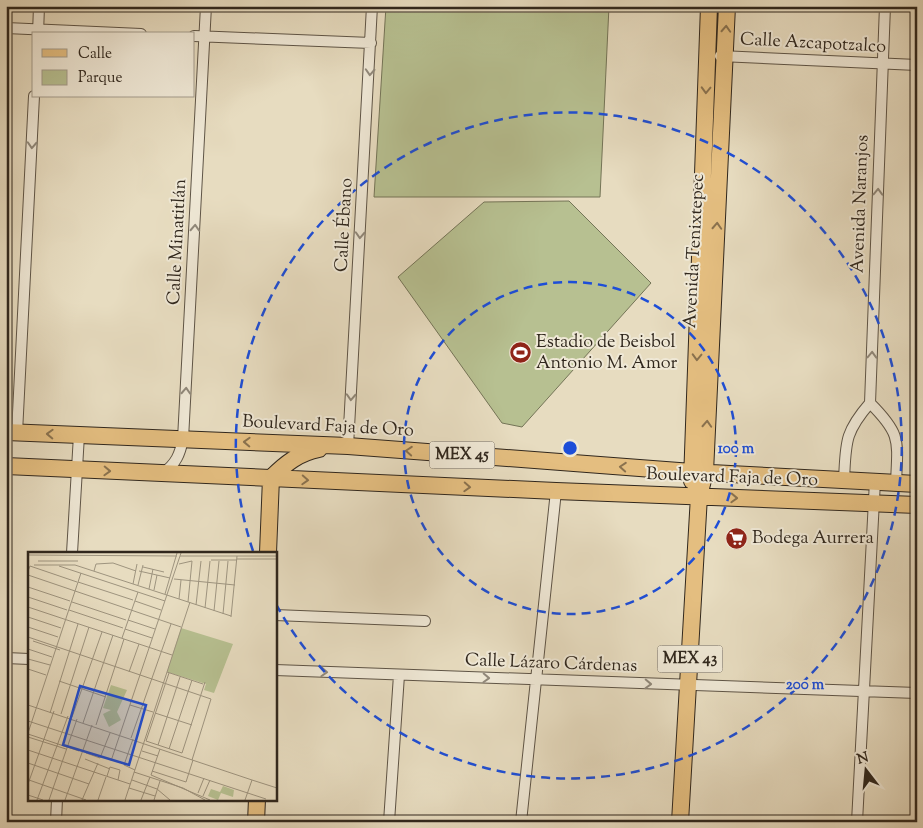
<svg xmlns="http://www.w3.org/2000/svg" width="923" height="828" font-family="'Sorts Mill Goudy',serif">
<rect width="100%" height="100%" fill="#e7dcc0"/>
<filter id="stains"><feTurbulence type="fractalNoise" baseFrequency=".004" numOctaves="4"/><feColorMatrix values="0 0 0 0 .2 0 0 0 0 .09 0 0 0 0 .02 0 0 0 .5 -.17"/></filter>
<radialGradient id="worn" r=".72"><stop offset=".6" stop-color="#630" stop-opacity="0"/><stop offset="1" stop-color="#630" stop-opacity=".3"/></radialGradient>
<path fill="#b7c091" stroke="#747457" d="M386,6H609L600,197H374Z
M569,201L651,283L522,427L502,423L398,277L484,202Z"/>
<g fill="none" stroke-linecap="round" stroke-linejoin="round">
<defs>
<path id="street" d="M6,28L141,34
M38,34L39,6
M194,36L371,43
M720,56L917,65
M870,403C901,434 898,440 896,482
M17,433L34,96
M348,446L372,6
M163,473C176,464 180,454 183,439L206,6
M844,480C846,443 844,433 870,403L885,6
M72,553L79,435
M275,615L425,621
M6,658L29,659
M275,670L917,693
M56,822L57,799
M389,822L399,675
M521,822L556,491
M857,822L875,481"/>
<path id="primary" d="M6,432L348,446L692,472L917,484
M6,466L556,491L917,505
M692,481L709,6
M268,553L271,478C286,463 299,453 319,449
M256,822L257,799
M680,822L699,496L705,472L727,6"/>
</defs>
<use href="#street" stroke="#5e5446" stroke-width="12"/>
<use href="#primary" stroke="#30271d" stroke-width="18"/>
<use href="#street" stroke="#efe8d6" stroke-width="10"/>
<use href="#primary" stroke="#e4be80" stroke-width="16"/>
</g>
<defs><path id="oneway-chevron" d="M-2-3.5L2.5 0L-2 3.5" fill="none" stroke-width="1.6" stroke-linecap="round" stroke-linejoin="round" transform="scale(1.25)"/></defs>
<g stroke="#8a724e">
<use href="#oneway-chevron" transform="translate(726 29) rotate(-87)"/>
<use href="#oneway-chevron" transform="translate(706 90) rotate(92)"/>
<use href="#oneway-chevron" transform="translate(717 226) rotate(-87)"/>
<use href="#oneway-chevron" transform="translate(697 357) rotate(92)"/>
<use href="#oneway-chevron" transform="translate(707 424) rotate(-87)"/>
<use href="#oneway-chevron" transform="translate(50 434) rotate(-178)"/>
<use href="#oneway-chevron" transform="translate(247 442) rotate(-178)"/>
<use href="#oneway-chevron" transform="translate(409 451) rotate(-176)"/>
<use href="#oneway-chevron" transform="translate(623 467) rotate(-176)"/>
<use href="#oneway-chevron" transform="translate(107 471) rotate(2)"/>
<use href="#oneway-chevron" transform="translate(305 480) rotate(3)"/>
<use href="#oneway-chevron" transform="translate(467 487) rotate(3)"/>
<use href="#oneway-chevron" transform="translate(734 498) rotate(2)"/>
</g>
<g stroke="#90887a">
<use href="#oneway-chevron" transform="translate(370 72) rotate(93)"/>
<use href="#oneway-chevron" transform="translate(32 145) rotate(93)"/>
<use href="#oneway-chevron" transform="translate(878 192) rotate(-88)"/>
<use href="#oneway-chevron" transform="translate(195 228) rotate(-87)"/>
<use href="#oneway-chevron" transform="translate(360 235) rotate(93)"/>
<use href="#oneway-chevron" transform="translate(872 355) rotate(-88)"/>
<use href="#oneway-chevron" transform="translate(186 391) rotate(-87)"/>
<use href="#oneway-chevron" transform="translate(351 397) rotate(93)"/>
<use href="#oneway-chevron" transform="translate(324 672) rotate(3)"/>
<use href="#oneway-chevron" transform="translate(486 678) rotate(2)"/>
<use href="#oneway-chevron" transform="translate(648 684) rotate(2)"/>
</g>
<g fill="none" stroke="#1d4ed8" stroke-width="2.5" stroke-dasharray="9 6">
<circle cx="570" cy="448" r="166"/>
<path d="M253 551A333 333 0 1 1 276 604"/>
</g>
<defs>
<symbol id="stadium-disc" viewBox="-11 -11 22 22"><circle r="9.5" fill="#8f2418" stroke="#efe8d6"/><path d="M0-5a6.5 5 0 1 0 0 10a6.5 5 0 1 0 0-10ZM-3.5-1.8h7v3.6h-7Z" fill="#fff"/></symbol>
<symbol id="supermarket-disc" viewBox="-11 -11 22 22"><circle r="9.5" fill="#8f2418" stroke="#efe8d6"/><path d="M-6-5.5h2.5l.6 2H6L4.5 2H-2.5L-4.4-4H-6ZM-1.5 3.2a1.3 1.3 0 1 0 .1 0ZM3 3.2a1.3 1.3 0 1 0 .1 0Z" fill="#fff"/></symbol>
</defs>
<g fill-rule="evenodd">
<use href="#stadium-disc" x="508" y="340" width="25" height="25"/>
<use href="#supermarket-disc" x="724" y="526" width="25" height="25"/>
</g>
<g text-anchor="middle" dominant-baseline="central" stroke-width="4" stroke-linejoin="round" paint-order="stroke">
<g fill="#efe8d6" stroke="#696154" stroke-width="1">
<rect x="429.5" y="441.5" width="65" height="27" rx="4"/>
<rect x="657.5" y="645.5" width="65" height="27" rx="4"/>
</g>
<g font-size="16" font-weight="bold" fill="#30271d">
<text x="462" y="455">MEX 45</text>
<text x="690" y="659">MEX 43</text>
</g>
<g font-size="18" fill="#30271d" stroke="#efe8d6">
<text transform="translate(813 44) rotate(3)">Calle Azcapotzalco</text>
<text transform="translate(861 204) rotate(-88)">Avenida Naranjos</text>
<text transform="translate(345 225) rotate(-87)">Calle Ébano</text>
<text transform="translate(178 242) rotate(-87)">Calle Minatitlán</text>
<text transform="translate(695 251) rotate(-87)">Avenida Tenixtepec</text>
<text transform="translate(328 427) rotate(3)">Boulevard Faja de Oro</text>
<text transform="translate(732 478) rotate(2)">Boulevard Faja de Oro</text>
<text transform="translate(551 664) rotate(2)">Calle Lázaro Cárdenas</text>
</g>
<g font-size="18" fill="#30271d" stroke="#efe8d6" text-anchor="start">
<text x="536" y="343">Estadio de Beisbol<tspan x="536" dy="21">Antonio M. Amor</tspan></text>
<text x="752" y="539">Bodega Aurrera</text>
</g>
</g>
<g transform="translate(28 552)">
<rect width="249" height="249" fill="#e7dcc0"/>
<path d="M153,76L205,92L186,141L176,138L178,132L139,120ZM83,133L99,138L89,160L93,168L81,175L75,162L83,158L75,156ZM195,234L206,238L205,245L193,241L190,248L180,244L183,237L192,240Z" fill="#b7c091"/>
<path fill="none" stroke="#9e947f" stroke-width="1" d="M0,3L149,4M152,4H249M209,7H249M183,8H209M10,9H50M151,12L164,9L160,50M6,13H47L203,64M31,14L137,49M115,15L136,20M0,19L2,14L49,30M66,19L68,12L85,11L108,19M111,19L142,26M0,23L153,75M146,27L207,33M50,30L105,48M105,32L109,12M110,33L115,13M0,35L42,49M121,37L125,17M126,38L129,23M137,42L149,1M0,45L39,58M151,47L153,28M107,49L133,58M44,50L98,68M168,53L173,9M0,55L144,103M177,56L182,9M41,58L95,76M186,59L191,9M195,62L200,9M0,65L33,76M203,65L209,4M100,68L127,77M0,75L30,85M97,77L124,86M0,85L183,147L164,208M94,86L110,40M5,89L32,98M0,97L24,105M0,107L22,113M0,117L18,123M101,120L111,92M139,120L175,132M141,121L118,189L154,201L177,130M31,129L78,145M0,153L224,228L217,248M102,153L125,160M22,161L50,72M127,161L164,173M33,162L61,75M44,165L74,80M0,169L238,247M55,171L85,83M68,173L96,87M0,181L53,21M0,182L51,199M0,185L38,197M103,186L143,72M105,187L96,213L107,218M130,193L152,125M132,197L123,223L182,248M141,197L164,128M0,198L102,232M114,199L130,204M58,201L72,206L82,181M57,207L82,217M83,209L153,1M0,211L61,232M124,219L158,230L165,208M106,220L155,236L177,248M79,224L82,215L92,218L90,228M1,228L58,248M104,228L129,237L142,248M224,228L249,236M0,232L26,159M101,236L127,244M170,241L176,226M0,243L15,248M175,244L182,228M9,248L40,164M21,248L49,167M37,248L64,173M54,248L70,211M70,248L78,225M97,248L162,50M113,248L122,225M126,248L132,229"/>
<path fill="#1d4ed8" fill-opacity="0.15" stroke="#1d4ed8" stroke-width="2.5" d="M52,134L118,153L101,213L35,193Z"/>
<rect width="249" height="249" fill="none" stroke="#30271d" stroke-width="2.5"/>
</g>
<circle cx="570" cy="448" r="8" fill="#1d4ed8" stroke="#efe8d6" stroke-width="2.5"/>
<g font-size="15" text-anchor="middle" font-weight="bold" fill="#1d4ed8" stroke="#efe8d6" stroke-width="4" stroke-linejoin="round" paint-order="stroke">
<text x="736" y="453">100 m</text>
<text x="805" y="689">200 m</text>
</g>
<rect width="923" height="828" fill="none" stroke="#e7dcc0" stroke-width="25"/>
<rect x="8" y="8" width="908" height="813" fill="none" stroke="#30271d" stroke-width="2.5"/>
<rect x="12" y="12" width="898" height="803" fill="none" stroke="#30271d"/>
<rect x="32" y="32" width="162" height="65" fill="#efe8d6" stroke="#a39b8c"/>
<rect x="42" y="49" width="25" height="8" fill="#e4be80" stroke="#a39b8c"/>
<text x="78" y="58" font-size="15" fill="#30271d">Calle</text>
<rect x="42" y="70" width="25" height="15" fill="#b7c091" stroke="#a39b8c"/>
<text x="78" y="82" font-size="15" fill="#30271d">Parque</text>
<g transform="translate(866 770) rotate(344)" stroke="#efe8d6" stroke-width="4" paint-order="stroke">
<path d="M0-4L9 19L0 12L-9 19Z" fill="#30271d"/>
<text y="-8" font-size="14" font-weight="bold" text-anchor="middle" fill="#30271d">N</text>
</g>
<rect width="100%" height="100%" filter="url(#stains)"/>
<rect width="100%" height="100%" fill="url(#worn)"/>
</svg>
